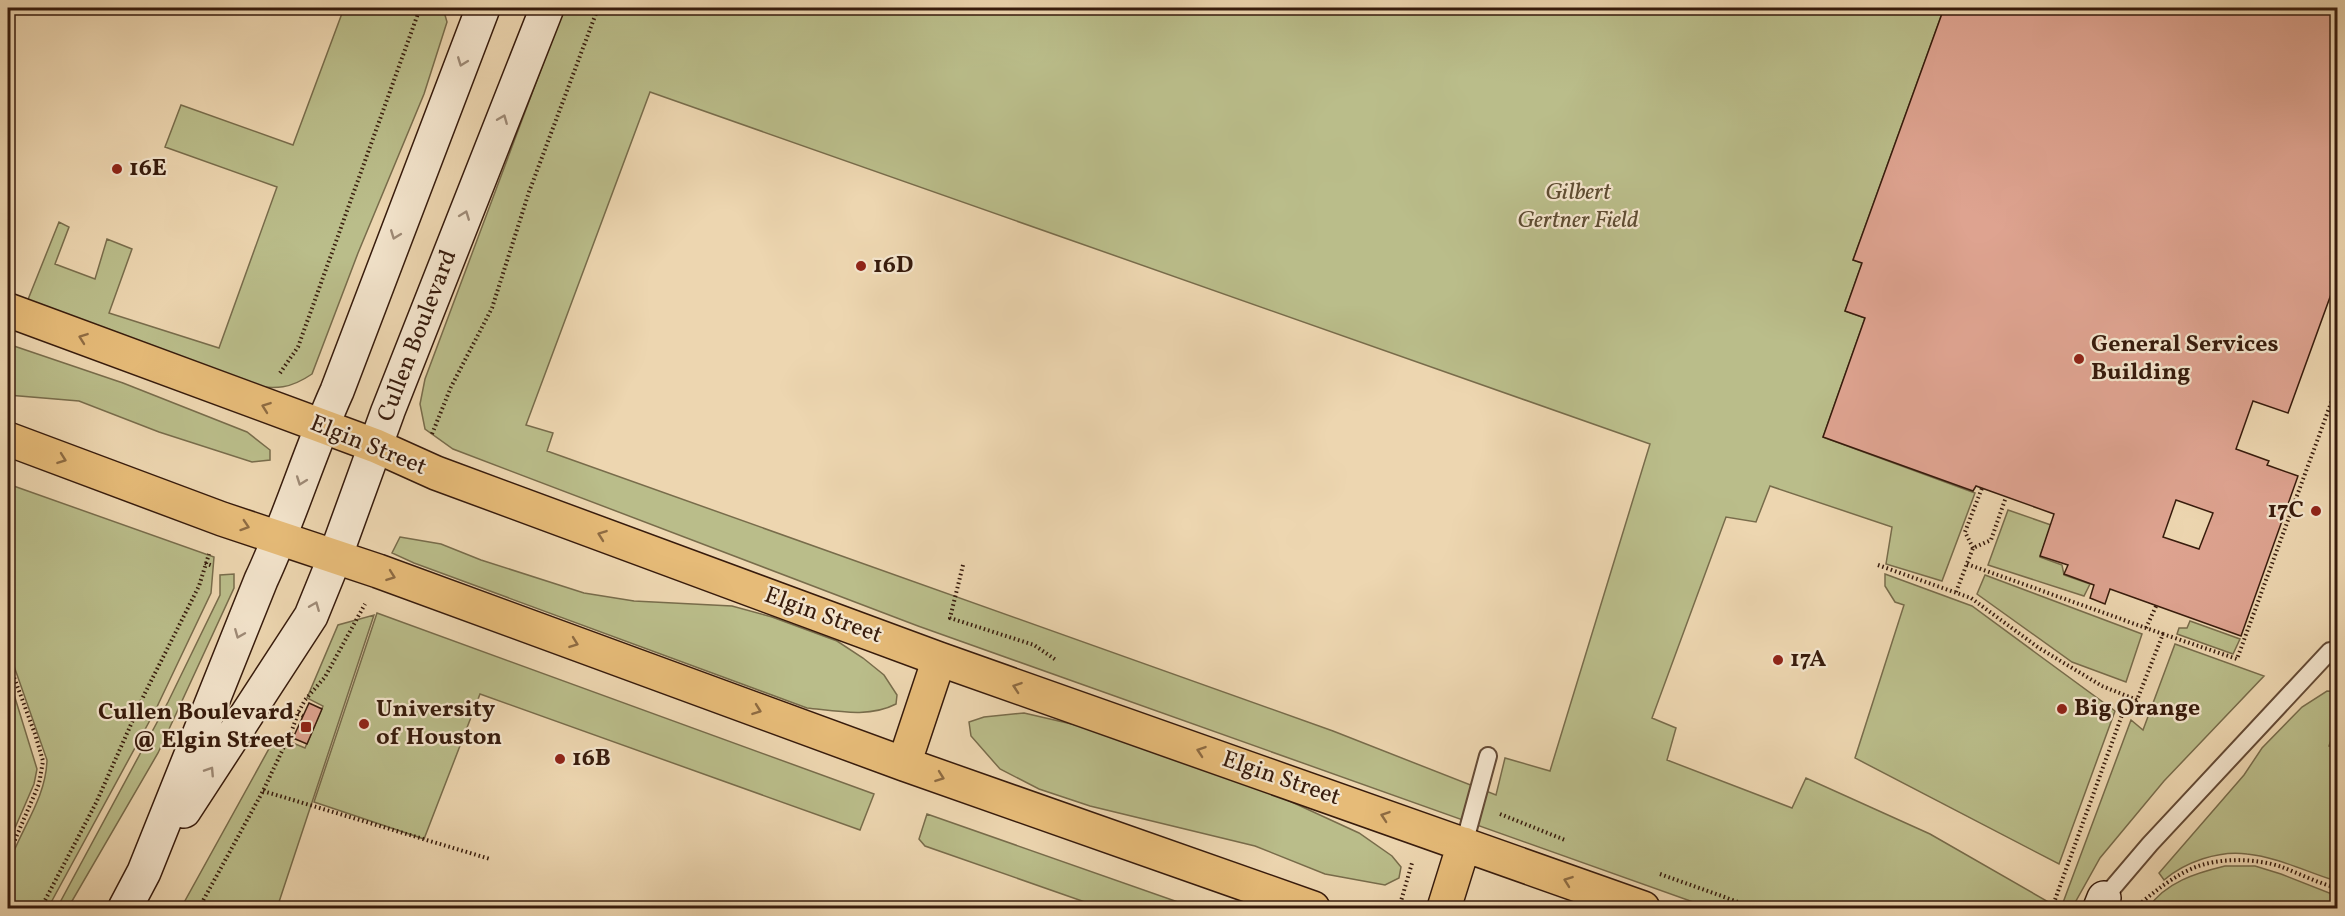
<svg xmlns="http://www.w3.org/2000/svg" width="2345" height="916" font-family="Vollkorn,serif">
<rect width="100%" height="100%" fill="#edd6b0"/>
<filter id="stains"><feTurbulence type="fractalNoise" baseFrequency=".00333" numOctaves="4"/><feColorMatrix values="0 0 0 0 .2 0 0 0 0 .09 0 0 0 0 .02 0 0 0 .5 -.17"/></filter>
<radialGradient id="worn" r=".72"><stop offset=".6" stop-color="#630" stop-opacity="0"/><stop offset="1" stop-color="#630" stop-opacity=".3"/></radialGradient>
<path fill="#babd8a" stroke="#786c4b" stroke-width="1.5" fill-rule="evenodd" d="M344,8H443L447,22L424,94L358,253L312,374C290,389 277,389 251,386L25,307L59,222L69,227L55,264L95,279L107,239L132,249L109,313L219,348L277,187L165,147L181,105L293,145Z
M564,8H1944L1853,260L1862,263L1845,311L1865,318L1823,437L1975,493L1942,581L1886,564L1892,527L1770,486L1756,522L1726,517L1652,718L1676,728L1667,760L1792,808L1806,778L1930,834L2059,908H1710L918,626L453,449L425,429L420,404L425,379ZM650,92L1650,444L1550,771L1505,758L1496,795L1333,731L547,451L553,433L526,425Z
M8,344L123,383L247,432L270,450V460L252,462L159,432L79,401L8,395Z
M8,484L214,557L211,593L155,711L48,908L38,907L37,908H8C7,896 4,878 8,866C20,830 46,799 47,760L8,649Z
M2008,510L2051,525L2040,557L2062,565L2064,575L2090,584L2084,596L1988,565Z
M400,537L441,544L481,560L584,593L634,601L732,606L772,617L837,641L863,658L884,675L897,695L896,704C869,718 837,711 807,708L414,563L392,553Z
M234,574V588L158,753L68,908H57L168,702L220,595V575Z
M1885,574L1972,606L2115,711L2059,864L1855,758L1904,605L1895,602L1885,586Z
M1985,575L2142,634L2126,682L2072,662L1977,594Z
M377,613L874,794L860,830L480,694L424,839L314,802Z
M374,615L277,908H181L276,736L305,748L323,706L307,698L338,625Z
M2190,621L2240,639L2233,654L2177,634L2179,628H2187Z
M2175,644L2264,676L2164,781L2100,858L2072,908H2061L2131,720L2143,730Z
M8,675L37,769L34,784L8,844Z
M2327,691L2338,692L2337,723L2329,746L2338,749V863L2333,880C2305,871 2276,857 2247,854C2219,850 2185,862 2164,880L2159,873L2244,775L2262,748L2302,707Z
M1024,713L1076,725L1283,798L1359,833L1392,856L1401,867L1399,878L1385,885L1325,874L1255,846L1090,806L1039,789L1000,769L971,736L969,722L984,717Z
M927,814L1195,908H1102L925,846L919,839Z
M2225,866H2255L2281,874L2337,896V908H2148C2166,882 2196,873 2225,866Z"/>
<path fill="#dea390" stroke="#371b0c" stroke-width="1.5" fill-rule="evenodd" d="M1944,8H2338V275L2288,413L2253,401L2236,449L2269,461L2267,465L2298,476L2241,636L2110,589L2105,604L2090,598L2094,585L2064,574L2068,565L2040,556L2054,514L1976,486L1973,491L1823,437L1865,318L1845,311L1862,263L1853,260ZM2176,500L2213,513L2199,549L2163,537Z
M309,703L322,709L307,744L293,738Z"/>
<g fill="none" stroke-linecap="round" stroke-linejoin="round">
<defs>
<path id="lane" d="M1464,844L1488,756
M2104,898L2150,844L2330,651L2338,653"/>
<path id="secondary" d="M184,811L311,616L335,557L388,411L547,8
M125,908L144,872L261,580C290,518 309,453 337,391L483,8
M2100,908L2104,898"/>
<path id="primary" d="M8,310L376,446L436,473L939,659L1643,908
M8,439L222,519L378,571L904,764L1313,908
M904,764L939,659
M1444,908L1464,844"/>
</defs>
<use href="#lane" stroke="#644a35" stroke-width="20"/>
<use href="#secondary" stroke="#371b0c" stroke-width="36"/>
<use href="#primary" stroke="#371b0c" stroke-width="36"/>
<path stroke="#371b0c" stroke-width="4" stroke-dasharray="1.5 3" stroke-linecap="butt" d="M280,373L298,347L420,8
M432,434L451,387L492,308L529,192L598,8
M1973,548L1965,532L1982,488
M205,563L213,566
M1967,564L2163,634
M963,565L950,618L1034,645L1056,660
M1878,565L1971,598L2039,648L2102,686L2137,700
M1956,592L1973,548L1991,540L2006,497
M2146,628L2157,604
M8,661L35,734L43,761L39,784L8,856
M298,713L303,716
M263,791L490,859
M1500,814L1565,840
M1660,874L1755,908
M2142,902C2158,889 2173,877 2191,869C2217,857 2256,858 2282,867C2300,874 2320,884 2338,888
M41,908L96,803L145,693L199,586L209,554
M199,908L263,791L292,730L298,713L305,700L325,677L365,604
M1399,908L1412,863
M2052,908L2122,715L2137,700L2163,634L2237,659L2338,384"/>
<use href="#lane" stroke="#f3e4cc" stroke-width="16"/>
<use href="#secondary" stroke="#f3e4cc" stroke-width="33"/>
<use href="#primary" stroke="#e6bb78" stroke-width="33"/>
</g>
<defs><path id="oneway-chevron" d="M-2-3.5L2.5 0L-2 3.5" fill="none" stroke-width="1.6" stroke-linecap="round" stroke-linejoin="round" transform="scale(1.5)"/></defs>
<g stroke="#9e8a76">
<use href="#oneway-chevron" transform="translate(462 62) rotate(111)"/>
<use href="#oneway-chevron" transform="translate(503 119) rotate(-68)"/>
<use href="#oneway-chevron" transform="translate(465 215) rotate(-69)"/>
<use href="#oneway-chevron" transform="translate(395 235) rotate(111)"/>
<use href="#oneway-chevron" transform="translate(301 481) rotate(110)"/>
<use href="#oneway-chevron" transform="translate(315 606) rotate(-68)"/>
<use href="#oneway-chevron" transform="translate(239 634) rotate(112)"/>
<use href="#oneway-chevron" transform="translate(210 771) rotate(-57)"/>
</g>
<g stroke="#8e6b42">
<use href="#oneway-chevron" transform="translate(83 338) rotate(-160)"/>
<use href="#oneway-chevron" transform="translate(266 407) rotate(-160)"/>
<use href="#oneway-chevron" transform="translate(62 459) rotate(20)"/>
<use href="#oneway-chevron" transform="translate(245 526) rotate(18)"/>
<use href="#oneway-chevron" transform="translate(602 535) rotate(-160)"/>
<use href="#oneway-chevron" transform="translate(391 576) rotate(20)"/>
<use href="#oneway-chevron" transform="translate(574 643) rotate(20)"/>
<use href="#oneway-chevron" transform="translate(1017 687) rotate(-161)"/>
<use href="#oneway-chevron" transform="translate(757 710) rotate(20)"/>
<use href="#oneway-chevron" transform="translate(1201 751) rotate(-161)"/>
<use href="#oneway-chevron" transform="translate(940 777) rotate(20)"/>
<use href="#oneway-chevron" transform="translate(1385 816) rotate(-161)"/>
<use href="#oneway-chevron" transform="translate(1568 881) rotate(-160)"/>
</g>
<g fill="#8f2418" stroke="#f3e4cc" stroke-width="2">
<circle cx="117" cy="169" r="6"/>
<circle cx="861" cy="266" r="6"/>
<circle cx="2079" cy="359" r="6"/>
<circle cx="2316" cy="511" r="6"/>
<circle cx="1778" cy="660" r="6"/>
<circle cx="2062" cy="709" r="6"/>
<circle cx="364" cy="724" r="6"/>
<rect x="300" y="721" width="12" height="12" rx="3"/>
<circle cx="560" cy="759" r="6"/>
</g>
<g text-anchor="middle" dominant-baseline="central" stroke-width="4.5" stroke-linejoin="round" paint-order="stroke">
<g font-size="24" font-weight="bold" fill="#371b0c" stroke="#f3e4cc" text-anchor="start">
<text x="129" y="169">16E</text>
<text x="873" y="266">16D</text>
<text x="2091" y="345">General Services<tspan x="2091" dy="28">Building</tspan></text>
<text x="2304" y="511" text-anchor="end">17C</text>
<text x="1790" y="660">17A</text>
<text x="2074" y="709">Big Orange</text>
<text x="376" y="710">University<tspan x="376" dy="28">of Houston</tspan></text>
<text x="294" y="713" text-anchor="end">Cullen Boulevard<tspan x="294" dy="28">@ Elgin Street</tspan></text>
<text x="572" y="759">16B</text>
</g>
<g font-size="24" font-style="italic" fill="#5e4c32" stroke="#f3e4cc">
<text x="1578" y="193">Gilbert<tspan x="1578" dy="28">Gertner Field</tspan></text>
</g>
<g font-size="24" fill="#371b0c" stroke="#f3e4cc">
<text transform="translate(418 336) rotate(-69)">Cullen Boulevard</text>
<text transform="translate(368 446) rotate(22)">Elgin Street</text>
<text transform="translate(823 616) rotate(20)">Elgin Street</text>
<text transform="translate(1281 779) rotate(19)">Elgin Street</text>
</g>
</g>
<rect width="2345" height="916" fill="none" stroke="#edd6b0" stroke-width="30"/>
<rect x="9" y="9" width="2327" height="898" fill="none" stroke="#371b0c" stroke-width="3"/>
<rect x="15" y="15" width="2315" height="886" fill="none" stroke="#371b0c" stroke-width="1.5"/>
<rect width="100%" height="100%" filter="url(#stains)"/>
<rect width="100%" height="100%" fill="url(#worn)"/>
</svg>
